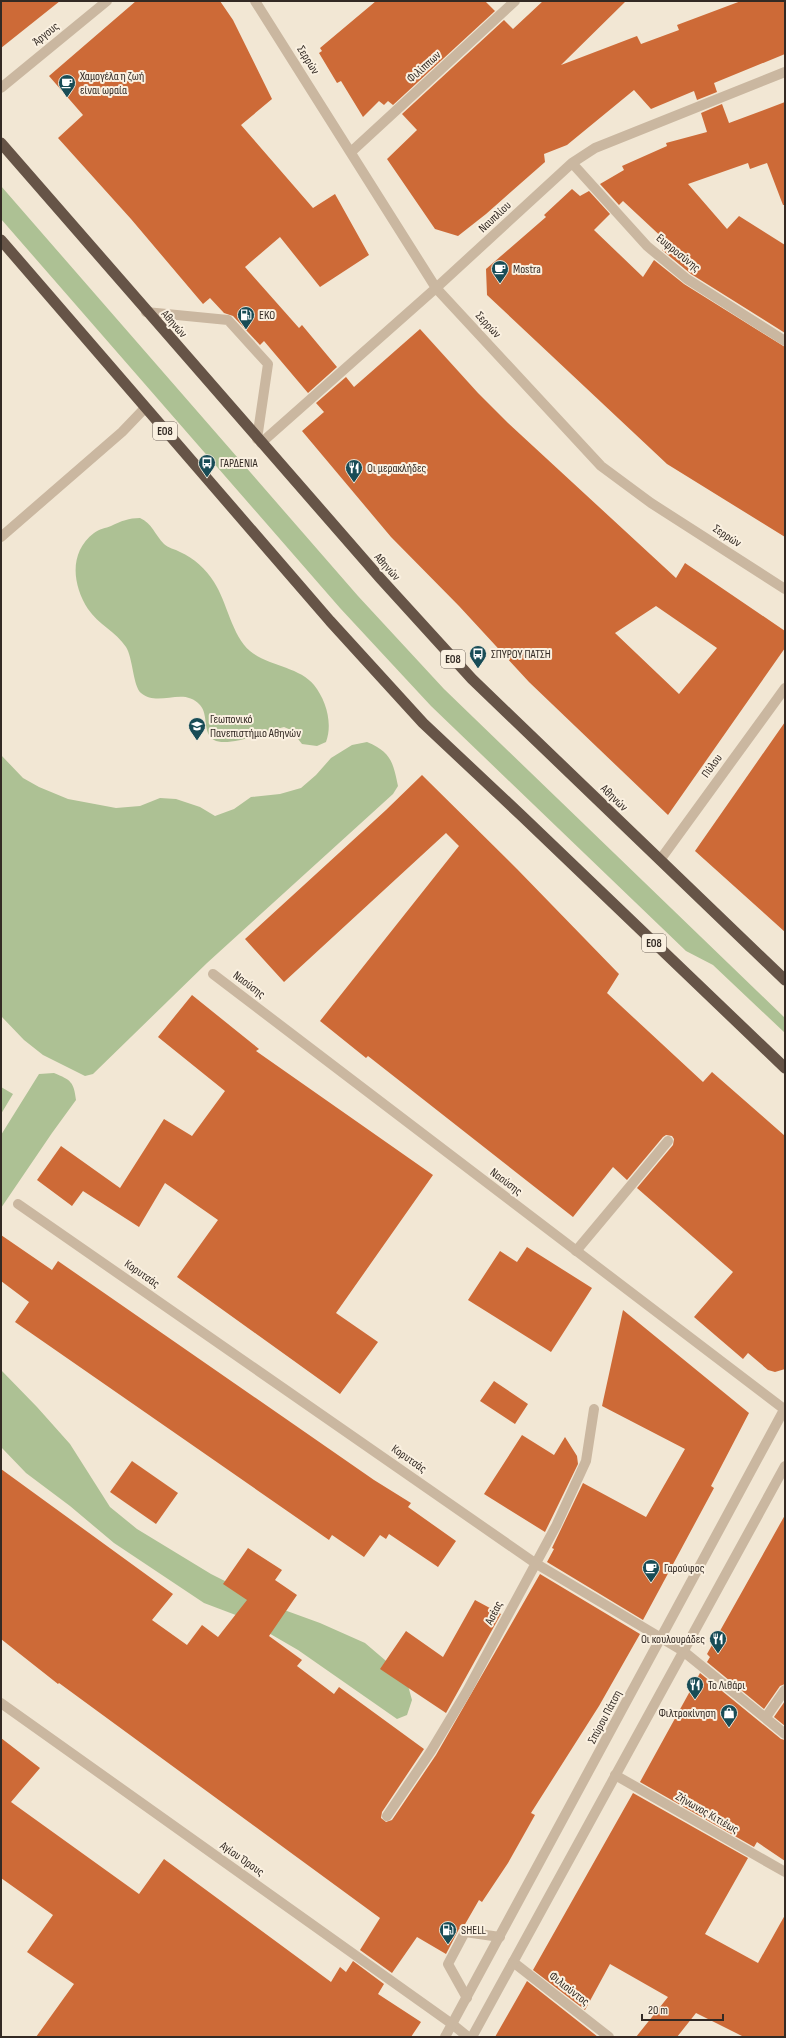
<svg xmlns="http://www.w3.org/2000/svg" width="786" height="2038" font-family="'Sofia Sans Condensed',sans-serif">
<rect width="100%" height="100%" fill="#f2e7d4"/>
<path fill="#adc194" d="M1,186L358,596L444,689L785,1018V1033L713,965L686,951L431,706L340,608L1,219Z
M140,518C152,523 155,535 164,544C168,548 175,549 180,552C194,558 206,569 214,582C227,602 232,636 250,651C268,666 300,667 314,685C326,700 333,723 326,742L317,746L302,744L291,730L284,727C268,731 228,748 214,740C202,733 209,715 200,705C183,686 159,708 141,693C133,686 133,658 126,647C116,632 98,624 88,609C72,584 69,552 94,533C99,529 106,528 111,526C121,521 129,518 140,518Z
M367,742C391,752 393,762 398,786L393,794L207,963L93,1074L85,1076L43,1055L24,1040L1,1016V755L23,778L39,787L68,799L116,808L140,806L160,798L176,799L200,807L215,816L234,809L251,797L280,794L301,788L316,775L331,758L352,745Z
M54,1073C71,1080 74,1082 76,1100L52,1133L1,1208V1135L39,1074Z
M1,1087L13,1094L1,1114Z
M1,1370L37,1407L70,1444L110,1507L137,1529L211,1574L276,1607L320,1623L365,1643L392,1666L407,1682L412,1700L407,1715L397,1719L298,1650L241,1617L204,1603L114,1543L70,1506L26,1473L1,1447Z"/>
<path fill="#cd6a37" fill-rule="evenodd" d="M1,1H60L1,48Z
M136,1H220L233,20L272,99L241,125L313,208L335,194L369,255L320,287L280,237L245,267L299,328L302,325L337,367L308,393L264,341L260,345L233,316L224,313L210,298L203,304L131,219L58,138L83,115L49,76Z
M376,1H485L495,11L393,105L388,101L384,105L379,101L363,117L341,81L337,83L319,53L322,51L320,48Z
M543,1H626L561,65L637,36L641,44L679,30L677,25L741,1H785V54L714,83L717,92L697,100L694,91L651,109L634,90L567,145L544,154L545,162L486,214L458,236L435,229L387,159L417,130L402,114L504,20L513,29Z
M785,102V205H783L767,163L750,169L748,163L688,184L727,229L739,216L785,245V333L691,274L662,250L667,242L623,201L619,205L600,184L624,170L622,166L667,146L666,143L707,132L701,113L722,104L729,123Z
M572,189L580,196L589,191L610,214L594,230L643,277L654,260L684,284L785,347V537L667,464L487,295L486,269L546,217L544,215Z
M420,329L478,393L508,423L676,578L685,563L785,631V648L668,815L529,682L459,606L391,537L302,431L324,412L316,403L346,377L354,387ZM656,606L717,648L679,694L615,633Z
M785,722V932L695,851Z
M422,775L517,869L619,974L607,993L703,1082L712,1072L785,1136V1369L775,1372L768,1370L748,1353L743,1359L694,1317L733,1272L637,1188L673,1145L674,1139L672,1136L666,1135L663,1137L627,1180L613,1167L573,1217L368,1056L366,1058L320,1021L459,846L446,833L284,982L245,939L386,810Z
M192,995L259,1049L256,1051L433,1175L336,1313L378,1342L340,1394L177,1277L218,1220L165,1183L139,1227L83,1191L72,1206L37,1180L61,1146L120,1188L164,1119L192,1136L225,1091L158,1037Z
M1,1235L52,1270L58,1261L374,1480L411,1503L408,1507L456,1541L438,1567L389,1534L386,1539L380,1535L364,1557L332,1535L329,1540L15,1322L29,1302L1,1281Z
M527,1247L592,1288L551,1352L468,1300L500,1251L517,1262Z
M623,1310L749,1413L711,1486L714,1488L643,1620L547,1562L554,1549L552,1548L583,1483L646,1517L685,1449L602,1406Z
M494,1381L528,1404L515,1424L480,1401Z
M522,1435L554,1455L565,1437L577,1456L578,1464L545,1532L484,1494Z
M132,1461L178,1493L156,1524L110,1492Z
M1,1469L173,1594L152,1620L187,1645L202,1625L218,1637L247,1600L223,1584L248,1548L282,1570L275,1580L297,1595L269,1636L302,1660L297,1666L334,1694L339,1687L424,1749L382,1812L381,1818L386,1822L392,1820L436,1755L540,1574L640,1634L599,1706L531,1813L535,1815L508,1863L482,1902L479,1900L464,1926L459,1929L446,1954L417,1937L392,1973L360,1950L380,1918L59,1683L58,1684L1,1639Z
M785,1515V1684L780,1686L764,1709L707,1662L710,1657L707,1654Z
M475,1600L501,1614L446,1713L380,1669L406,1631L443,1657Z
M700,1673L781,1739L785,1740V1861L757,1842L754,1847L640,1782Z
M785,1701V1726L774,1717Z
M1,1738L40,1768L11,1802L139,1894L164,1859L331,1982L340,1967L346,1972L353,1961L384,1984L378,1994L421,2022L411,2037H36L74,1984L27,1952L53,1915L1,1878Z
M633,1793L748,1858L705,1934L758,1963L785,1915V2037H744L696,2013L677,2037H636L668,1997L610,1964L585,2010L533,1970Z
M527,1981L598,2037H495Z"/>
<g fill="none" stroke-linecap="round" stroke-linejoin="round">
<path stroke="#cab7a0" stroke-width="10" d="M146,312L228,320L268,364L257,439
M1,537L122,432L145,408
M576,1251L668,1141
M615,1775L785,1872
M513,1962L609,2037
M467,1998L448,1964L465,1932L500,1937"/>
<path stroke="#cab7a0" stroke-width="10" d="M255,1L436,288L601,466L651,503L785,589
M1,88L107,1
M351,152L515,1
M572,163L647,246L687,279L785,341
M261,443L436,288L572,163L595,148L785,72
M660,860L785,688
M213,974L784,1409
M18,1204L535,1563L683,1651L785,1734
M1,1703L452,2024L468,2037
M766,1717L785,1690
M387,1816L431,1751L467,1691L556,1526L586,1461L594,1409"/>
<path stroke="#cab7a0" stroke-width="10" d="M445,2037L785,1408
M472,2037L785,1466"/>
<path stroke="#665447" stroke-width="11" d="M1,143L380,578L472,679L785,980
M1,240L330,621L423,723L523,817L785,1068"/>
</g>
<defs>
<symbol id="cafe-pin" viewBox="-11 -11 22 30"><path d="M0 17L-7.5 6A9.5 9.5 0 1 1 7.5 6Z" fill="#184c56" stroke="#faf0e0"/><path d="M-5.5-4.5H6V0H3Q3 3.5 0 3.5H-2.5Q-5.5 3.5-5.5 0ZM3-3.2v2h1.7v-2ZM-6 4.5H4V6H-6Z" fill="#fff"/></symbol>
<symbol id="fuel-pin" viewBox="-11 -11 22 30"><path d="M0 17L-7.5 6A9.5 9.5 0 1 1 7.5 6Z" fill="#184c56" stroke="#faf0e0"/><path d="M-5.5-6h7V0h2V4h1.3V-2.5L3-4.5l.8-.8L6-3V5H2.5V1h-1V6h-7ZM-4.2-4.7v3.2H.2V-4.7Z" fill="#fff"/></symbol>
<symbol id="bus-pin" viewBox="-11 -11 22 30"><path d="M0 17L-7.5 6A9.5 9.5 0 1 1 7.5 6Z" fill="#184c56" stroke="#faf0e0"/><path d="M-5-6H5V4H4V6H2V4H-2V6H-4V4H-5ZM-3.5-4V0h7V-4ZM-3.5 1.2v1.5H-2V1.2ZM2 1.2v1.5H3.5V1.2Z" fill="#fff"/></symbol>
<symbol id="restaurant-pin" viewBox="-11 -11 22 30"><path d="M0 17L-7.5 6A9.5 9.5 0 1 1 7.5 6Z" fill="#184c56" stroke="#faf0e0"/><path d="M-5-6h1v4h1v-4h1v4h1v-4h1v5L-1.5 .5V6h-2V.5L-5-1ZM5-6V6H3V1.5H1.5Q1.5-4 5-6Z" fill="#fff"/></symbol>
<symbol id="university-pin" viewBox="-11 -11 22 30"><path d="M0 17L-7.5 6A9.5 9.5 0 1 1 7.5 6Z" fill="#184c56" stroke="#faf0e0"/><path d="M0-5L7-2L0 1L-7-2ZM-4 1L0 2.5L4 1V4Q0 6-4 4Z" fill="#fff"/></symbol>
<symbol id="shop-pin" viewBox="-11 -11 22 30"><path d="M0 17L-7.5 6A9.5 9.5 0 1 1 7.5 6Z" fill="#184c56" stroke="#faf0e0"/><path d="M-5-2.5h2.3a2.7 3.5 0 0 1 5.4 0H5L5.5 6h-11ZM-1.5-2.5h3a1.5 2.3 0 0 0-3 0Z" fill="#fff"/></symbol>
</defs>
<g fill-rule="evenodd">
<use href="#cafe-pin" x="57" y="73" width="20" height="27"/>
<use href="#cafe-pin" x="490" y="259" width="20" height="27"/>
<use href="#fuel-pin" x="236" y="305" width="20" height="27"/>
<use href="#bus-pin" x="197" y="453" width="20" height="27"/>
<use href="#restaurant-pin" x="344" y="458" width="20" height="27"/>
<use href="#bus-pin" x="468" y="644" width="20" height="27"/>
<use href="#university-pin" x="187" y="716" width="20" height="27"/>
<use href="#cafe-pin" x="641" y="1558" width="20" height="27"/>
<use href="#restaurant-pin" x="708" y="1629" width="20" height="27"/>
<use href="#restaurant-pin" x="685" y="1675" width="20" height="27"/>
<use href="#shop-pin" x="719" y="1703" width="20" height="27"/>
<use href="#fuel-pin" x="438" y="1920" width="20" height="27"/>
</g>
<g text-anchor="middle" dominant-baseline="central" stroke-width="4" stroke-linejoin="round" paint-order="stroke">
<g fill="#faf0e0" stroke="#6f655c" stroke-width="1">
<rect x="153" y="422" width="24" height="18" rx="3"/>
<rect x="441" y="650" width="24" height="18" rx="3"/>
<rect x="642" y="934" width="24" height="18" rx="3"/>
</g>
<g font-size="11" font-weight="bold" fill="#332a24">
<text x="165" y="431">ΕΟ8</text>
<text x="453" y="659">ΕΟ8</text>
<text x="654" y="943">ΕΟ8</text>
</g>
<g font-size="12" fill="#332a24" stroke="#faf0e0">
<text transform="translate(46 34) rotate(-39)">Άργους</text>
<text transform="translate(308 60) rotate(58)">Σερρών</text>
<text transform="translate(424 67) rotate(-42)">Φιλίππων</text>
<text transform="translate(495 217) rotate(-43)">Ναυπλίου</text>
<text transform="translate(678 253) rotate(39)">Ευφροσύνης</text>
<text transform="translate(174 324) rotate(49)">Αθηνών</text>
<text transform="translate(488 325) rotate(47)">Σερρών</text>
<text transform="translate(727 536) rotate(33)">Σερρών</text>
<text transform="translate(387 567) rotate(48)">Αθηνών</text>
<text transform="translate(712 766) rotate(-54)">Πύλου</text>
<text transform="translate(614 798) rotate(44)">Αθηνών</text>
<text transform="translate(249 985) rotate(37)">Ναούσης</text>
<text transform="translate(506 1182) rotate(37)">Ναούσης</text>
<text transform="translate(142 1274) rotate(35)">Κορυτσάς</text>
<text transform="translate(409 1459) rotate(35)">Κορυτσάς</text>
<text transform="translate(494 1613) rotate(-63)">Ασέας</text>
<text transform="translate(605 1717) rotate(-62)">Σπύρου Πάτση</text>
<text transform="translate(707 1813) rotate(30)">Ζήνωνος Κιτιέως</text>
<text transform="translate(242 1859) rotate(35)">Αγίου Όρους</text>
<text transform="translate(569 1989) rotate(38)">Φιλιούντος</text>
</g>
<g font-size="12" fill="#332a24" stroke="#faf0e0" text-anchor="start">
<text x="80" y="76">Χαμογέλα η ζωή<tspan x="80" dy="14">είναι ωραία</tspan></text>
<text x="513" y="269">Mostra</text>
<text x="259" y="315">EKO</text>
<text x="220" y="463">ΓΑΡΔΕΝΙΑ</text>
<text x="367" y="468">Οι μερακλήδες</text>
<text x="491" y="654">ΣΠΥΡΟΥ ΠΑΤΣΗ</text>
<text x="210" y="719">Γεωπονικό<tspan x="210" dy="14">Πανεπιστήμιο Αθηνών</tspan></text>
<text x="664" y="1568">Γαρούφος</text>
<text x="705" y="1639" text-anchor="end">Οι κουλουράδες</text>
<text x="708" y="1685">Το Λιθάρι</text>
<text x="716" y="1713" text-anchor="end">Φιλτροκίνηση</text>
<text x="461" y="1930">SHELL</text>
</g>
</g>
<rect width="786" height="2038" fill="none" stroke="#332a24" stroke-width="4"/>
<path d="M642 2014v6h81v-6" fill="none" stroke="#332a24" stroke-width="2"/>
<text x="648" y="2014" font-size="12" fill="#332a24" stroke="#faf0e0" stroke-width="3" paint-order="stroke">20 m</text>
</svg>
